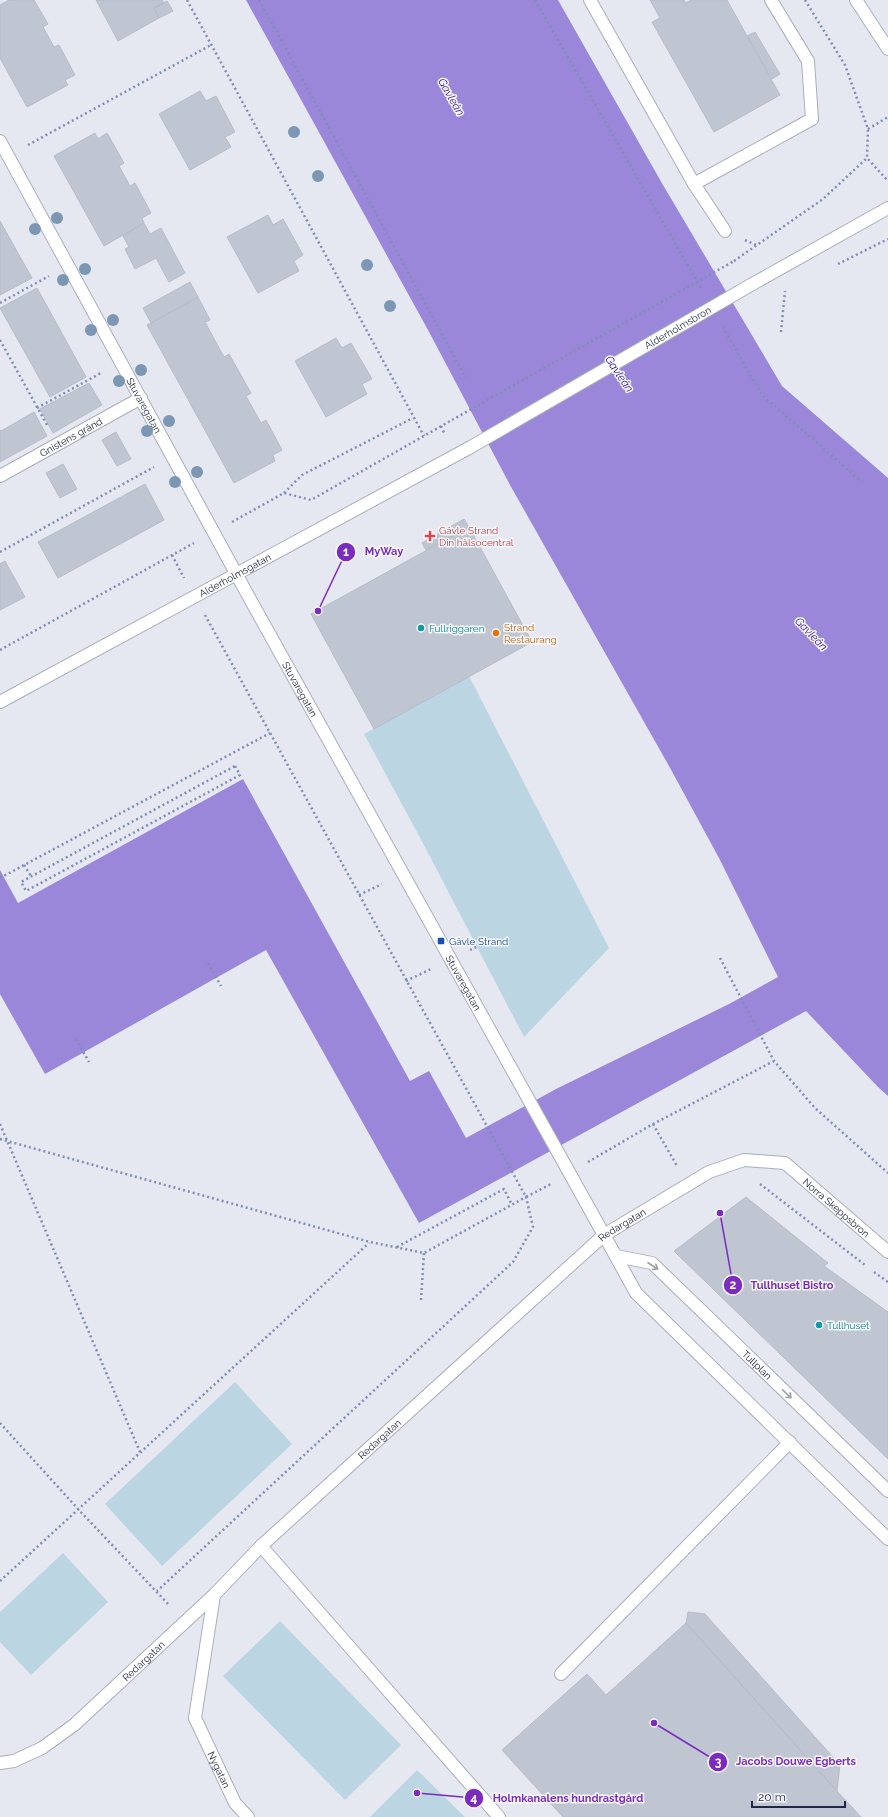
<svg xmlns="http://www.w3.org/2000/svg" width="888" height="1817" font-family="Raleway,sans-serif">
<rect width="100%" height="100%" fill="#e5e8f0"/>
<path fill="#bbd5e3" d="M469,676L609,948L524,1037L425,847L364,734Z
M235,1382L292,1444L162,1566L105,1504Z
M63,1553L108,1602L31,1675L0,1642V1612Z
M280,1621L401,1745L345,1800L223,1676Z
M417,1770L465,1817H370Z"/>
<path fill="#9b87da" d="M246,0H558L663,185L782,386L888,478V1096L878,1087L806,1011L419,1223L266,950L45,1074L0,994V870L18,903L243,779L410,1081L429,1071L466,1138L556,1089L729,1004L778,977L719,858L669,766L510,485L428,330Z"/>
<path fill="#bfc5d1" stroke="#b6bcca" d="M9,0H34L48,24L43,27L54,47L59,45L75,75L65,80L68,85L27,107L0,58V5Z
M96,0H162L164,3L154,8L159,18L118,41Z
M650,0H684L686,3L691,0H727L780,95L714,132L652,22L660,18Z
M167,1L173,11L159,18L154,8Z
M755,32L780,74L772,79L747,36Z
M200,91L206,101L216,96L235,132L225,137L231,147L190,170L159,114Z
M95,133L98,139L107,133L124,163L119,166L130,186L135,183L151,213L142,218L144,223L104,246L54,156Z
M268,215L273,225L283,219L303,255L294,261L299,271L258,293L227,237Z
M0,221L32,278L0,295Z
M144,223L150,234L161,228L185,273L169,282L156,258L135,269L125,249L129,247L123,236Z
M190,282L198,297L151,323L143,308Z
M37,288L86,377L50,397L0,308Z
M198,297L210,320L205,322L224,357L229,354L251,393L246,396L261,423L266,420L282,450L273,455L275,461L234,483L147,325Z
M336,338L342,348L351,343L372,379L362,384L367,394L326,417L295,361Z
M89,383L102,405L53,433L40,409Z
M34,412L47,436L0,462V430L1,431Z
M116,432L131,459L117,466L102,440Z
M63,464L77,489L60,498L46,473Z
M145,484L164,520L58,578L38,542Z
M464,519L469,527L426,550L422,543Z
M469,527L532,642L374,729L311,614Z
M5,561L25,597L0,610V564Z
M746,1197L828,1263L824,1266L888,1312V1459L674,1251Z
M688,1612L705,1614L840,1765L837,1791L686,1623Z
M686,1623L837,1791L861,1817H563L502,1750L587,1674L606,1695Z"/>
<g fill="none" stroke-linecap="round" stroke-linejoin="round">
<defs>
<g id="lane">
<path d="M590,0L694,184L725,231"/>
<path d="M694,184L812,119L808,61L771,0"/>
<path id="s1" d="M0,476L141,398"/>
<path d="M604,1235L636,1293L888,1539"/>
<path id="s2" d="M616,1256L652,1263L888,1491"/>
<path d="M261,1546L499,1817"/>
<path d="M561,1674L790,1442"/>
<path d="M195,1718L214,1595"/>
</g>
<g id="street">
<path id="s3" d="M0,141L250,599L604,1235"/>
<path d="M749,286L888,208"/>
<path id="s4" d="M0,702L469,448"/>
<path id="s5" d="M195,1718L235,1803L248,1817"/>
<path id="s6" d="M0,1763L14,1761L42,1748L74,1725L214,1595L261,1546L604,1235L709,1172L744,1160L785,1163L888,1252"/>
</g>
<path id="secondary" d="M856,0L888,49"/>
</defs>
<use href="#lane" stroke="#aaaebc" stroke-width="14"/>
<use href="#street" stroke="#aaaebc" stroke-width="14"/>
<use href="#secondary" stroke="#a7afc3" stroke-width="14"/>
<path stroke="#818db7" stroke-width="2.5" stroke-dasharray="2 3" stroke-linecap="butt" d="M187,0L424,436
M259,0L466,378
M535,0L701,288
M805,0L845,65L868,129L867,158L888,181
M868,129L888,117
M28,145L211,45
M745,240L756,245
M734,261L823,199L867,158
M838,264L888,239
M0,303L49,276
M723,327L762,395L862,482
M781,332L785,291
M0,340L47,425
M37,408L101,373
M441,426L445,435
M284,493L302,475L413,418
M232,522L284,493L311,500L452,420
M0,552L154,467
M172,555L184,578
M205,615L526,1197L551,1184
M0,650L194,543
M235,766L240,775L26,891L21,882Z
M24,865L31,876
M0,878L270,733
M359,895L382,884
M470,950L478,946
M720,958L774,1061L815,1108L888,1173
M208,963L221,986
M406,981L431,969
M76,1039L89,1062
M0,1124L140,1452
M653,1124L677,1166
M0,1139L370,1242L424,1253L526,1197L533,1227L513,1262L157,1591
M588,1162L653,1124L774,1061
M760,1184L865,1265
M397,1247L504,1189L512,1205
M874,1272L888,1282
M421,1300L424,1253
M0,1423L78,1509L170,1606
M0,1581L369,1243"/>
<use href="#lane" stroke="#fff" stroke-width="12"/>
<use href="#street" stroke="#fff" stroke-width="12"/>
<use href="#secondary" stroke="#fff" stroke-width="12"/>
<defs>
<g id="street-bridge">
<path id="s7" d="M469,448L749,286"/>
</g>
</defs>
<use href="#street-bridge" stroke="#aaaebc" stroke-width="14" stroke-linecap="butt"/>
<path stroke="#818db7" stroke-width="2.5" stroke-dasharray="2 3" stroke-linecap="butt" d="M452,420L734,261"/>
<use href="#street-bridge" stroke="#fff" stroke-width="12"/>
</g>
<g fill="#7c97b3">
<circle cx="294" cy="132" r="6"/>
<circle cx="318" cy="176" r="6"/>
<circle cx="57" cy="218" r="6"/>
<circle cx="35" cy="229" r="6"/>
<circle cx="367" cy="265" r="6"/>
<circle cx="85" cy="269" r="6"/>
<circle cx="63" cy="280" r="6"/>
<circle cx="390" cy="306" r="6"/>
<circle cx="113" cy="320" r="6"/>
<circle cx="91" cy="330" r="6"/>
<circle cx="141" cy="370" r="6"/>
<circle cx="119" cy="381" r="6"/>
<circle cx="169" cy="421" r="6"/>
<circle cx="147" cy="431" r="6"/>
<circle cx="197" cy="472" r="6"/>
<circle cx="175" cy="482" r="6"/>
</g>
<defs><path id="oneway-shaft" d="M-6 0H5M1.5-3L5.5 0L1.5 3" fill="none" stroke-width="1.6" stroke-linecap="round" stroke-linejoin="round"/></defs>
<g stroke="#9b9eab">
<use href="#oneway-shaft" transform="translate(653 1266) rotate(33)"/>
<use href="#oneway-shaft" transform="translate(787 1394) rotate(44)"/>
</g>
<path fill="#e0444e" stroke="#f6f8fb" stroke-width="1.5" d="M428 530h4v4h4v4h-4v4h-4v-4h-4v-4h4z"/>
<g fill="#0f9aa8" stroke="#f6f8fb" stroke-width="1.5">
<circle cx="421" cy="628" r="4"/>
<circle cx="819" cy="1325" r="4"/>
</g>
<circle fill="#e8710a" stroke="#f6f8fb" stroke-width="1.5" cx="496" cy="633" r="4"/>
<rect fill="#1a4fb4" stroke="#f6f8fb" stroke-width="1.5" x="437" y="937" width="8" height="8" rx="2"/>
<g text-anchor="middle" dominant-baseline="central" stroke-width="3" stroke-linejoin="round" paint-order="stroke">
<g font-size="10" fill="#212744" stroke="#f6f8fb">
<text stroke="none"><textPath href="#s7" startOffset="241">Alderholmsbron</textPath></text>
<text stroke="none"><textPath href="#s3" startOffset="301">Stuvaregatan</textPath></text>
<text stroke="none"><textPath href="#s1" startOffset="81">Gnistens gränd</textPath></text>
<text stroke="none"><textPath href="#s4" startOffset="267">Alderholmsgatan</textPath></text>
<text stroke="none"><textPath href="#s3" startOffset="625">Stuvaregatan</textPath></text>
<text stroke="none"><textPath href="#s3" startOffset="961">Stuvaregatan</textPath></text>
<text stroke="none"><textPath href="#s6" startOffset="1075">Norra Skeppsbron</textPath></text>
<text stroke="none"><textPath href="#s6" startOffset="827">Redargatan</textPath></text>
<text stroke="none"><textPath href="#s2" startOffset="183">Tullplan</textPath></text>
<text stroke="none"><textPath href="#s6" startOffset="503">Redargatan</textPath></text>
<text stroke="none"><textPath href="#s6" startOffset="179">Redargatan</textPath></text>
<text stroke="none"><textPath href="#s5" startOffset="57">Nygatan</textPath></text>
</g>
<g font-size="10" fill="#be3a42" stroke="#f6f8fb" text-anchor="start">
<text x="439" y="530">Gävle Strand<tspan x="439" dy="12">Din hälsocentral</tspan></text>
</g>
<g font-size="10" fill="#c56008" stroke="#f6f8fb" text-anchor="start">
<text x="504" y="627">Strand<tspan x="504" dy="12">Restaurang</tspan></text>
</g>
<g font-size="10" fill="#0d838f" stroke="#f6f8fb" text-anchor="start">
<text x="429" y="628">Fullriggaren</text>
<text x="827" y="1325">Tullhuset</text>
</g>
<g font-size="10" fill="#164399" stroke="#f6f8fb" text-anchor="start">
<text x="449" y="941">Gävle Strand</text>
</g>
<g font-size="11" font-style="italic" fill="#311289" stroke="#f6f8fb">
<text transform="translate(451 97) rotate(60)">Gavleån</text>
<text transform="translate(619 374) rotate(56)">Gavleån</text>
<text transform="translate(811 634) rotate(46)">Gavleån</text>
</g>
</g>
<path fill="none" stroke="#7b2cbf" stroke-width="1.5" d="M318 611L346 552M720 1213L733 1285M654 1723L718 1762M417 1793L474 1798"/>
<g fill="#7b2cbf" stroke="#f6f8fb" stroke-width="1.5">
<circle cx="318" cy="611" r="4"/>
<circle cx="720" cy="1213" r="4"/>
<circle cx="654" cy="1723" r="4"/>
<circle cx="417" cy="1793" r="4"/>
<circle cx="346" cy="552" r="10"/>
<circle cx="733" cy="1285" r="10"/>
<circle cx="718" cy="1762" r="10"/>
<circle cx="474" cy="1798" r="10"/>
</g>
<g font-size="12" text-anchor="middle" font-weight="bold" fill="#fff">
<text x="346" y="556">1</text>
<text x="733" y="1289">2</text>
<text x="718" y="1766">3</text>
<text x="474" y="1802">4</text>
</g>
<g font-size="11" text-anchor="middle" font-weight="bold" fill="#7b2cbf" stroke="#f6f8fb" stroke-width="3" stroke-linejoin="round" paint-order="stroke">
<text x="384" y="555">MyWay</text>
<text x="792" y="1289">Tullhuset Bistro</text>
<text x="796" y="1765">Jacobs Douwe Egberts</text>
<text x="568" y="1802">Holmkanalens hundrastgård</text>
</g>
<path d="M752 1801v6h93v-6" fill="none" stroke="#212744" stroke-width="2"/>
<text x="758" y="1801" font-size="12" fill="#212744" stroke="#f6f8fb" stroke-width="3" paint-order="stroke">20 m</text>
</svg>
